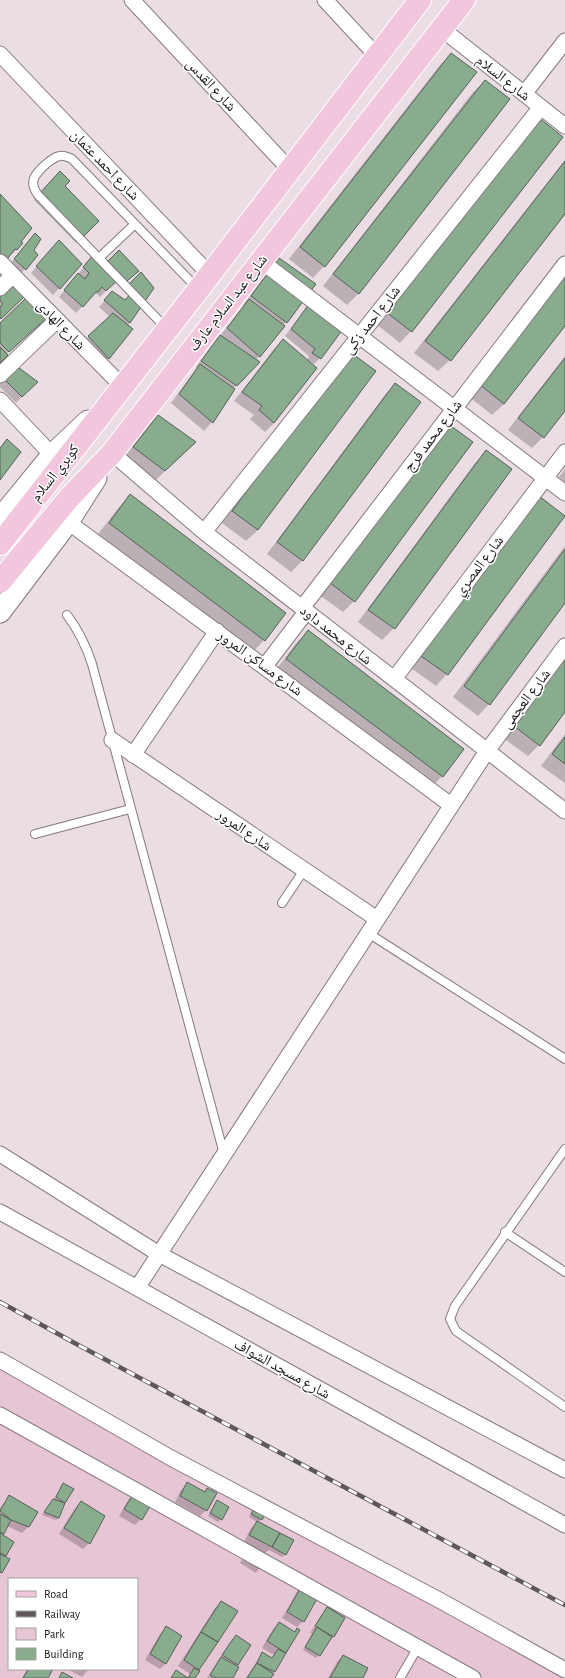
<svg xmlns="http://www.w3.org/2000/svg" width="565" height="1678" font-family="'Alegreya Sans','Noto Naskh Arabic',sans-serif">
<rect width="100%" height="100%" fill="#eadde3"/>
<path fill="#e6c6d5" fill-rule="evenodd" d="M0,1365L565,1667V1678H0ZM9,1579H137V1669H9Z"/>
<path fill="#0003" d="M452,54L324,266L313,278L289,259L440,65Z
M485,81L509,100L358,294L347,305L323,286L473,92Z
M562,137L411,331L400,343L376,324Z
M565,160V212L450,360L438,371L414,353Z
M54,178L97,221L76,243L34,200Z
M0,196L19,242L17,249L8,258Z
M35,235L33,250L25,269L19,275L9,265Z
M53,248L81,264L53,295L31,273Z
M119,251L132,277L121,287L115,281L100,297L96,293L90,298L76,313L59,297L93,256L103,267Z
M270,268L315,285L256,360L258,362L233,389L212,422L204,431L171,403L197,368L196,367L215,342L244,306L243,305Z
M565,272V325L504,404L492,415L468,396Z
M141,273L130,322L108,358L102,364L82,343L110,317L99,307L106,299L125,301L130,295L123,290Z
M0,292L25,295L0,319Z
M309,305L320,358L314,364L308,360L307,361L316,368L274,423L265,432L250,419L254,415L234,401L274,349L283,340L307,361L309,356L285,336Z
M40,323L6,354L0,362V325Z
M565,356V409L543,437L532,448L508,430Z
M339,364L258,530L246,541L222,523Z
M0,379L36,382L16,403L0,387Z
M395,384L420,402L302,561L291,572L267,554L384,396Z
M158,416L194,442L156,480L125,456L149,425Z
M435,435L354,601L343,612L318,594Z
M486,452L511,470L394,628L382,640L358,622L475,463Z
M565,469V482L559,477Z
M130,496L264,640L253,652L98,534L119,507Z
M539,498L564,516L447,674L436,686L411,668Z
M565,546V601L489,704L478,716L453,697Z
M308,632L463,749L442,776L431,788L276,670L296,643Z
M565,654V710L539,745L528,756L503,738Z
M565,734V783L541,766Z
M64,1484L72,1489L64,1503L59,1518L56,1520L42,1515Z
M187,1484L204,1492L207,1489L206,1510L200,1516L175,1502L181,1490Z
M136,1491L152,1501L141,1519L135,1525L119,1516L130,1497Z
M9,1497L36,1512L28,1527L22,1533L7,1526L1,1535L13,1542L4,1557L0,1573V1508Z
M217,1501L221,1519L218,1522L208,1516Z
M81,1502L89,1543L83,1549L59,1534L75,1508Z
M256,1505L261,1519L258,1523L285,1554L282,1557L269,1550L265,1553L244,1542L251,1528L257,1522L249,1517Z
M246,1554L264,1561L256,1573L240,1563Z
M299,1588L303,1621L297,1627L282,1618Z
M332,1599L351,1606L333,1637L316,1658L303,1650L312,1634L310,1633Z
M221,1602L199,1669L194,1678H188L190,1674L178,1666L215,1608Z
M279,1623L295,1632L297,1630L299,1631L270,1678H246L262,1653L272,1659L274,1655L262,1648L273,1629Z
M166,1628V1663L160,1669L145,1660L160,1634Z
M236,1636L250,1645L236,1665L238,1667L232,1678H207L230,1642Z
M343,1656L361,1678H328L337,1662Z
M27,1669H52L46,1678H22Z
M67,1669H89L82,1677Z"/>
<path fill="#89ac8f" stroke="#576058" d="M451,53L477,72L325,267L300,247Z
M485,80L510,99L359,294L333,274Z
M538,117L563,137L412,332L386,312Z
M565,161V214L451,361L425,341Z
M60,171L70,181L65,186L99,221L83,237L39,194Z
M0,194L32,228L21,242L23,243L17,250L15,249L4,263L0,259Z
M35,233L41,239L34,250L38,255L26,270L14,259Z
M59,240L82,264L60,289L36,266Z
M119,250L139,271L127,281L108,261Z
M93,255L118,280L106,291L102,287L98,292H96L83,307L64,290L78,273L85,279L89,273L83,267Z
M279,258L316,284L287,323L251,296Z
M141,272L154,288L130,323L104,300L112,291L125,300L135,289L129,284Z
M565,274V326L504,404L479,384Z
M11,280L26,295L1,319L0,317V307L3,304L0,301V291Z
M28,296L48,317L9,352L0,343V323Z
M249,299L285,326L260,357L227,328Z
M309,304L343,329L321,359L312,353L315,349L291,329Z
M113,313L133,329L109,359L88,336Z
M220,335L260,362L237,386L201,361Z
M283,339L317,368L274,423L259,410L262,406L242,392Z
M0,347L8,355L0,363Z
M350,352L376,371L258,530L232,511Z
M565,358V411L544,438L518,418Z
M200,364L235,389L213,423L179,394Z
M15,365L38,382L22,397L1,376Z
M395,383L421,402L303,561L277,542Z
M158,415L196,442L165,471L133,447Z
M447,423L473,442L355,602L329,582Z
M7,439L21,452L0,480V448Z
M486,450L512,469L395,629L368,610Z
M130,494L286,613L265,641L109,523Z
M539,496L565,516L448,675L421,656Z
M565,549V603L490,705L464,686Z
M308,630L464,749L443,777L286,659Z
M565,657V712L540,746L514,726Z
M565,737V764L552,754Z
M187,1482L205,1492L207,1488L217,1493L207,1511L180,1496Z
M63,1483L74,1489L65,1503L56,1497Z
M136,1490L153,1501L142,1520L124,1509Z
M9,1495L38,1512L29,1527L11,1520L0,1511Z
M53,1499L65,1503L59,1518L44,1512Z
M217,1500L229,1507L222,1520L210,1513Z
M81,1501L105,1516L90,1544L64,1528Z
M258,1501L269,1507L262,1520L251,1514Z
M0,1514L11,1520L4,1534L0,1532Z
M257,1521L280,1533L272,1547L249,1535Z
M0,1533L14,1542L6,1556L0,1553Z
M280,1533L294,1540L286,1555L272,1547Z
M0,1554L10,1559L2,1573L0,1572Z
M305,1580L322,1590L304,1622L287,1612Z
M221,1601L238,1611L218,1642L201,1632Z
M327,1607L345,1618L334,1637L315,1626Z
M279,1622L295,1632L297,1628L300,1630L286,1653L267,1641Z
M166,1626L182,1636L166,1664L150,1654Z
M317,1627L332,1637L320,1656L305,1647Z
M201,1632L218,1642L199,1670L184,1660Z
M236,1635L251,1645L238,1665L222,1655Z
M278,1649L286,1653L275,1672L257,1663L262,1652L272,1658Z
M343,1655L368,1668L363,1678H330Z
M221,1657L239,1667L233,1678H216L210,1675Z
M257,1663L274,1674L271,1678H247Z
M194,1668L200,1671L195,1678H171L176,1670L188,1678Z
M29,1669H53L48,1678H23Z
M62,1672L73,1678H59Z"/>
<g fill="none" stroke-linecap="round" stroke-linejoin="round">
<defs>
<path id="lane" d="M99,258L135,224
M166,328L38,195C28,181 35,174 46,164C50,161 54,157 60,156C64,155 68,157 72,159L198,289
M67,615C79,631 86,645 92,664L224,1154
M35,834L130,809
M282,903L304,870
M368,933L565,1059
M565,1149L455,1306L450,1319L456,1331L565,1407
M505,1232L565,1272
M400,1678L418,1647"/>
<path id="street" d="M132,0L290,170
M325,0L377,56
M442,29L565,126
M0,54L210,275
M524,94L565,41
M261,261L565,493
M0,262L123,387
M0,288L13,275
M0,375L57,320
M0,400L52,455
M112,453L204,532L565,811
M68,522L451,805
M204,532L541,107
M302,608L565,264
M265,666L306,612
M394,679L565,452
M112,740L377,919
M133,755L217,631
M0,1154L159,1254L565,1470
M0,1212L565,1525
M137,1288L487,751L565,646
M0,1360L171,1458L441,1601L565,1670
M0,1415L473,1678"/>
<path id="secondary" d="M0,519L52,455L88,421
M0,612L68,522L96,478"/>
<path id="primary" d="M0,544L198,290L420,0
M22,555L69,498L112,453L464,0"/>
</defs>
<use href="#lane" stroke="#85797f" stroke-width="10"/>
<use href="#street" stroke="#85797f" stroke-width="17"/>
<use href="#secondary" stroke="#85797f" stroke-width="23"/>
<use href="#primary" stroke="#fff" stroke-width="24"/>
<use href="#lane" stroke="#fff" stroke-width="8"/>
<use href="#street" stroke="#fff" stroke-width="15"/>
<use href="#secondary" stroke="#fff" stroke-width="21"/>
<use href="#primary" stroke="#f2c7dd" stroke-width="22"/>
<defs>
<path id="rail" d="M0,1302L80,1346L565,1605"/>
</defs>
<use href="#rail" stroke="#5e575b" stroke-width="4.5"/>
<use href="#rail" stroke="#fff" stroke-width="3" stroke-dasharray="9" stroke-linecap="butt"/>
<defs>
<path id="primary-bridge" d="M0,582L22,555"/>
</defs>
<use href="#primary-bridge" stroke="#fff" stroke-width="24" stroke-linecap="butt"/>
<use href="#primary-bridge" stroke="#f2c7dd" stroke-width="22"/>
</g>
<g text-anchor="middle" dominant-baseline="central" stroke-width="3" stroke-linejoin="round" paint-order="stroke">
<g font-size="15" fill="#1a1618" stroke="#fff">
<text transform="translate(503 78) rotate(38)">شارع السلام</text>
<text transform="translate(211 85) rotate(47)">شارع القدس</text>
<text transform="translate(105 165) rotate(46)">شارع احمد عثمان</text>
<text transform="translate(228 303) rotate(-52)">شارع عبد السلام عارف</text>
<text transform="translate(372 320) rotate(-52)">شارع احمد زكى</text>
<text transform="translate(61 325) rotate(46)">شارع الهادى</text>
<text transform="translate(433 436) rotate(-53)">شارع محمد فرج</text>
<text transform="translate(55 473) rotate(-52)">كوبري السلام</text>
<text transform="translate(479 566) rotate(-53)">شارع المصري</text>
<text transform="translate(336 635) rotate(38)">شارع محمد داود</text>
<text transform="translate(260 663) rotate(36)">شارع مساكن المرور</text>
<text transform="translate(526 699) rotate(-53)">شارع العجمى</text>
<text transform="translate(244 830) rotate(34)">شارع المرور</text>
<text transform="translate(282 1369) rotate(29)">شارع مسجد الشواف</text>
</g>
</g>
<rect x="8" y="1578" width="130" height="92" fill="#ffffff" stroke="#a3a2a3"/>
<rect x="16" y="1591" width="20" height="6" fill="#f2c7dd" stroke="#a3a2a3"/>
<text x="44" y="1598" font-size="12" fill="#1a1618">Road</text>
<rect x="16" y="1611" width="20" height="6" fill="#5e575b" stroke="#a3a2a3"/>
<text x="44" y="1618" font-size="12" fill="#1a1618">Railway</text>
<rect x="16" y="1628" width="20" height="12" fill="#e6c6d5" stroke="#a3a2a3"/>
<text x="44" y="1638" font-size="12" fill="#1a1618">Park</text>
<rect x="16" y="1648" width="20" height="12" fill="#89ac8f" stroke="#a3a2a3"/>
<text x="44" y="1658" font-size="12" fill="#1a1618">Building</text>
</svg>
